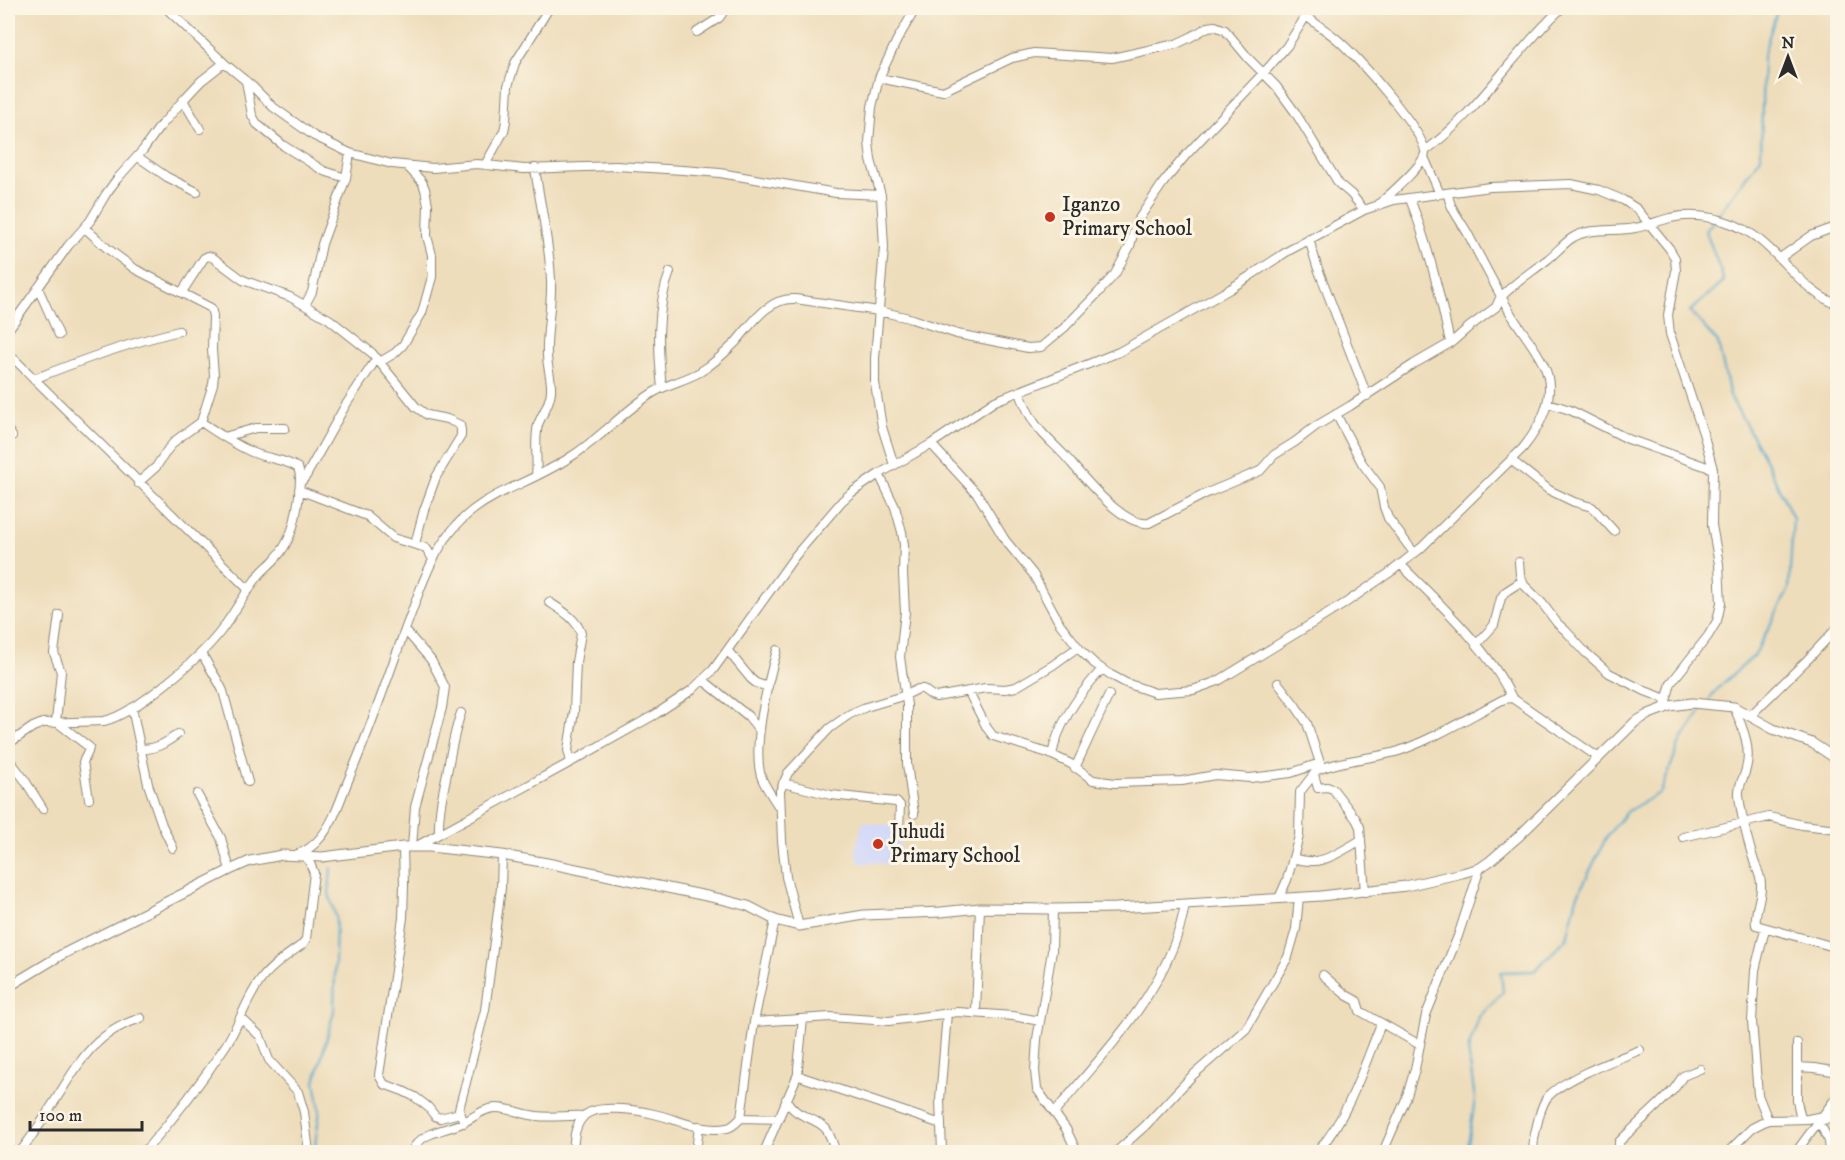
<svg xmlns="http://www.w3.org/2000/svg" width="1845" height="1160" font-family="'IM FELL DW Pica',serif">
<rect width="100%" height="100%" fill="#fcf5e5"/>
<filter id="ink" filterUnits="userSpaceOnUse"><feTurbulence type="fractalNoise" baseFrequency=".0167" numOctaves="2"/><feDisplacementMap in="SourceGraphic" scale="12" xChannelSelector="R" yChannelSelector="G"/><feConvolveMatrix kernelMatrix="1 2 1 2 8 2 1 2 1" color-interpolation-filters="sRGB"/></filter>
<filter id="wash" filterUnits="userSpaceOnUse"><feTurbulence type="fractalNoise" baseFrequency=".008" numOctaves="4" result="noise"/><feDisplacementMap in="SourceGraphic" scale="24" xChannelSelector="R" yChannelSelector="G"/><feGaussianBlur stdDeviation="1.35" result="paint"/><feColorMatrix in="noise" values="0 0 0 0 0 0 0 0 0 0 0 0 0 0 0 0 0 1.4 0 .05"/><feComposite in="paint" operator="in"/></filter>
<g filter="url(#wash)">
<rect width="100%" height="100%" fill="#edb"/>
<path fill="#d3d9f9" d="M863,822L892,826L902,851L893,865L874,862L860,864L855,851Z"/>
<g fill="none" stroke-linecap="round" stroke-linejoin="round">
<path stroke="#4fa6cc" stroke-width="2" d="M1717,216L1761,157L1763,56L1778,8
M1709,700L1719,687L1754,656L1789,589L1793,518L1766,461L1730,396L1718,343L1690,311L1724,281L1706,231L1714,220
M319,1152L315,1145L320,1110L315,1082L334,1011L336,917L329,894L331,867
M1467,1152L1475,1099L1468,1050L1479,1017L1503,992L1501,972L1534,971L1567,938L1577,897L1607,836L1626,812L1661,792L1680,742L1704,707"/>
</g>
</g>
<g filter="url(#ink)">
<g fill="none" stroke-linecap="round" stroke-linejoin="round">
<defs>
<path id="minor" d="M166,8L224,63L252,86L273,107L314,136L350,153L392,164L433,168L477,164L524,169L616,166L683,170L720,173L836,193L881,195
M1312,8L1306,16C1317,25 1329,32 1339,41C1356,56 1426,133 1425,153C1424,165 1389,195 1379,204
M697,32L719,18L726,8
M879,78L943,91L1012,58L1034,53L1112,58L1176,44L1189,38L1208,27L1215,26L1225,30L1249,59L1276,86L1295,112L1339,184L1351,194L1364,210
M246,81L252,115L257,124L284,146L324,171L346,178
M183,100L200,129
M1425,151C1479,112 1513,52 1562,8
M138,157L167,177L197,192
M1424,157L1440,194
M485,165L504,131L506,121L508,86L515,63L549,8
M535,168C540,206 550,243 551,282C552,306 546,331 547,355C547,367 552,379 551,391C550,405 542,413 538,425C534,441 538,459 536,476
M1410,199C1428,244 1439,290 1449,338L1452,342
M85,228L108,249L135,269L211,308L213,316L212,350L214,375L213,384L201,422L176,440L168,449L156,467L138,483
M1309,239L1317,266L1367,396
M1780,258L1811,236L1838,226
M38,288L59,335
M182,292L204,258L208,256L212,257L243,280L290,297L329,319L372,353L416,407L427,415L447,419L460,425L461,430V436L436,477L424,510L415,544
M1501,297C1515,282 1532,272 1548,259C1556,253 1563,244 1572,238C1589,227 1615,232 1635,228C1647,226 1658,221 1670,218C1698,212 1730,219 1753,235C1781,254 1807,296 1838,304
M305,305L312,292L322,244L346,178L350,153
M8,330L68,246L90,221L106,194L117,179L143,150L158,129L186,97L201,81L224,63
M8,353L249,590
M380,362L395,353L403,345L422,313L432,277V255L427,236L428,205L425,189L422,182L407,166
M34,379C81,360 129,343 179,331
M662,388C658,351 656,307 670,272
M1020,393C1025,406 1030,418 1039,429C1047,439 1057,447 1065,456C1082,475 1122,527 1149,523L1207,493L1260,471L1274,455L1295,442L1316,426L1350,406L1414,364L1452,342L1469,327L1496,307L1501,296
M1548,403L1570,410L1628,439L1713,469
M1336,414L1362,463L1380,487L1384,507L1388,518L1414,553
M8,430L12,436
M224,437L256,428H285
M931,444L978,495L1005,540L1033,574L1060,624L1082,652L1095,664L1111,675L1126,683L1155,693L1193,690L1218,681L1344,604L1392,571L1421,548L1523,448C1540,427 1557,396 1545,368C1537,349 1522,332 1511,314C1496,288 1482,261 1468,234C1461,221 1449,208 1448,193
M1511,460L1549,490L1574,502L1592,507L1614,531
M894,465L882,427L875,383V358L884,248L883,229L881,195L871,160L869,142L872,107L879,78L897,40L916,8
M879,474L895,507L902,532L904,545L903,573L905,612L900,657L907,705V764L914,814
M301,482L306,476L345,406L377,358
M299,490L367,516L393,538L426,548L433,559
M1519,562L1520,575L1524,585L1542,603L1557,623L1566,631L1585,652L1609,673L1645,691L1666,699
M1400,564C1439,603 1489,649 1512,698
M549,602C561,610 576,618 581,633L576,662L574,712L568,750L571,762
M405,630L431,660L445,687L442,708L415,807L412,847
M1476,645L1494,625L1501,598L1505,592L1522,581
M777,650C768,681 752,746 761,776C765,788 774,798 780,809
M728,651L751,679L756,683L768,687
M202,653C208,667 217,677 223,691L248,782
M703,680L748,716L760,731
M1278,683L1295,705L1307,723L1320,763L1317,770L1300,792L1299,836L1287,880L1279,898
M968,691L987,728L993,736L1048,753L1071,764L1093,780L1115,783L1182,781L1215,775L1250,778L1291,773L1320,763
M1734,707C1742,726 1752,748 1746,769C1744,778 1738,785 1739,795C1741,816 1747,838 1753,858C1755,866 1761,875 1761,884C1762,898 1754,911 1756,925L1838,948
M132,708L148,784L162,825L173,848
M1751,715L1808,659L1838,627
M56,722L61,672L54,653L59,615
M58,723L89,747L88,752L83,762L89,799
M8,744L33,727L43,723L104,721C135,714 200,658 220,632C233,615 243,596 256,579C261,571 269,566 275,559C292,541 296,519 299,495C299,487 302,477 298,468C286,459 268,459 254,453C235,445 218,433 201,422
M140,749C155,750 166,743 178,734
M1052,755C1058,723 1081,692 1102,669
M8,758L24,779L43,809
M1075,768L1109,695
M1317,770C1344,759 1372,759 1399,751C1436,738 1469,717 1504,699L1512,698L1599,758
M1314,775L1318,788L1327,787L1333,789L1356,819L1360,827L1365,892
M783,783L831,795L896,802L900,805L899,830
M197,794L221,838L230,870
M439,834C438,813 443,793 447,773C451,752 454,732 461,713
M1683,837L1769,817L1802,825L1838,829
M403,847L404,885L403,918L379,1075L384,1084L403,1091L415,1097L428,1107L435,1116L440,1118L460,1113
M415,847L571,762L656,714L692,690L713,670L795,556L842,501L851,493L879,474L931,444L995,401L1119,352L1230,289L1288,251L1364,210L1394,200L1490,187L1571,184L1599,190L1623,200L1637,209L1669,248L1675,258L1676,271L1668,315L1670,334L1704,436L1713,469L1712,525L1719,564L1721,603L1717,621L1708,636L1671,683L1664,709
M295,855C305,852 314,846 321,837C335,820 341,797 350,776C371,727 388,677 406,627C415,604 422,581 433,560C468,491 515,494 572,456C600,438 622,413 651,394C666,384 684,381 700,372C713,364 725,353 735,343C751,325 768,297 795,299L879,311L909,318L957,334L1028,348L1041,347L1064,328L1098,293L1115,274L1130,246L1136,223L1163,183L1186,155L1269,67L1287,46L1306,16L1300,8
M1293,858C1320,868 1338,853 1361,840
M1053,909L1052,951L1037,1039L1035,1071L1037,1089L1066,1129L1077,1152
M799,926L786,877L782,841L780,791L788,773L830,728L850,714L866,707L906,695L918,689H923L931,695L936,697L986,688L1005,689L1016,687L1053,665L1078,647
M1765,929L1755,970L1752,1021L1758,1095L1768,1120
M1323,975L1346,995L1357,1001L1360,1011L1420,1045
M976,1012L980,908
M241,1018L260,1036L269,1060L298,1092L304,1112L309,1152
M803,1019L798,1068V1074L802,1077L941,1124
M754,1022L830,1017L889,1021L958,1012L1013,1016L1040,1021
M1797,1043V1101L1801,1119
M1797,1067L1815,1068L1838,1072
M786,1099C795,1118 814,1116 826,1129C831,1136 833,1145 836,1152
M1055,1112C1105,1051 1172,986 1185,904
M741,1118L779,1119
M464,1123L459,1109L485,1010L501,888L502,855
M20,1152C30,1139 40,1125 49,1110C77,1068 89,1034 141,1018
M144,1152C174,1118 201,1083 226,1045C240,1023 247,996 264,976C275,963 289,954 303,944L306,939L314,873L309,861L304,856
M411,1152C423,1129 446,1132 466,1121C476,1116 484,1108 496,1108C511,1108 523,1115 537,1116C552,1118 568,1115 584,1116
M573,1152C574,1140 574,1127 583,1117C595,1103 637,1110 654,1114C677,1119 703,1133 727,1128C733,1127 737,1122 741,1118L754,1022L775,920
M696,1152L699,1126
M764,1152L798,1074
M942,1152L940,1100L947,1013
M1116,1152L1145,1126L1192,1076L1246,1029L1288,957L1296,929L1299,897
M1317,1152C1349,1116 1363,1068 1381,1024
M1383,1152L1406,1099L1415,1069L1426,1015L1458,936L1480,868
M1534,1152C1532,1143 1535,1134 1537,1125C1539,1116 1541,1107 1546,1099C1560,1080 1617,1059 1640,1050
M1619,1152V1142L1623,1138L1658,1105L1674,1089L1683,1076L1700,1069
M1728,1152L1752,1128L1768,1120L1808,1119L1823,1116
M1796,1152L1838,1095
M1830,1152L1829,1141L1819,1122L1838,1114"/>
<path id="tertiary" d="M8,987L61,955L230,870L250,861L282,855L322,857L403,847H430L502,855L547,863L721,899L748,906L775,920L799,926L864,915L941,912L980,908L1053,909L1116,908L1321,896L1406,886L1462,873L1480,868L1490,861L1519,836L1635,722L1649,714L1670,706L1692,703L1734,707L1773,729L1812,743L1838,760"/>
</defs>
<use href="#minor" stroke="#8c8473" stroke-width="10"/>
<use href="#tertiary" stroke="#8c8473" stroke-width="11"/>
<use href="#minor" stroke="#fff" stroke-width="8"/>
<use href="#tertiary" stroke="#fff" stroke-width="9"/>
</g>
</g>
<g fill="#c8321e" stroke="#fcf5e5" stroke-width="2">
<circle cx="1050" cy="217" r="6"/>
<circle cx="878" cy="844" r="6"/>
</g>
<g text-anchor="middle" dominant-baseline="central" stroke-width="6" stroke-linejoin="round" paint-order="stroke">
<g font-size="21" fill="#2b2b2b" stroke="#fcf5e5" text-anchor="start">
<text x="1062" y="205">Iganzo<tspan x="1062" dy="24">Primary School</tspan></text>
<text x="890" y="832">Juhudi<tspan x="890" dy="24">Primary School</tspan></text>
</g>
</g>
<rect width="1845" height="1160" fill="none" stroke="#fcf5e5" stroke-width="30"/>
<g transform="translate(1788 57)" stroke="#fcf5e5" stroke-width="4.5" paint-order="stroke">
<path d="M0-4.5L10 22L0 15L-10 22Z" fill="#2b2b2b"/>
<text y="-9" font-size="16" font-weight="bold" text-anchor="middle" fill="#2b2b2b">N</text>
</g>
<path d="M30 1121v9h112v-9" fill="none" stroke="#2b2b2b" stroke-width="3"/>
<text x="39" y="1121" font-size="18" fill="#2b2b2b" stroke="#fcf5e5" stroke-width="4.5" paint-order="stroke">100 m</text>
</svg>
